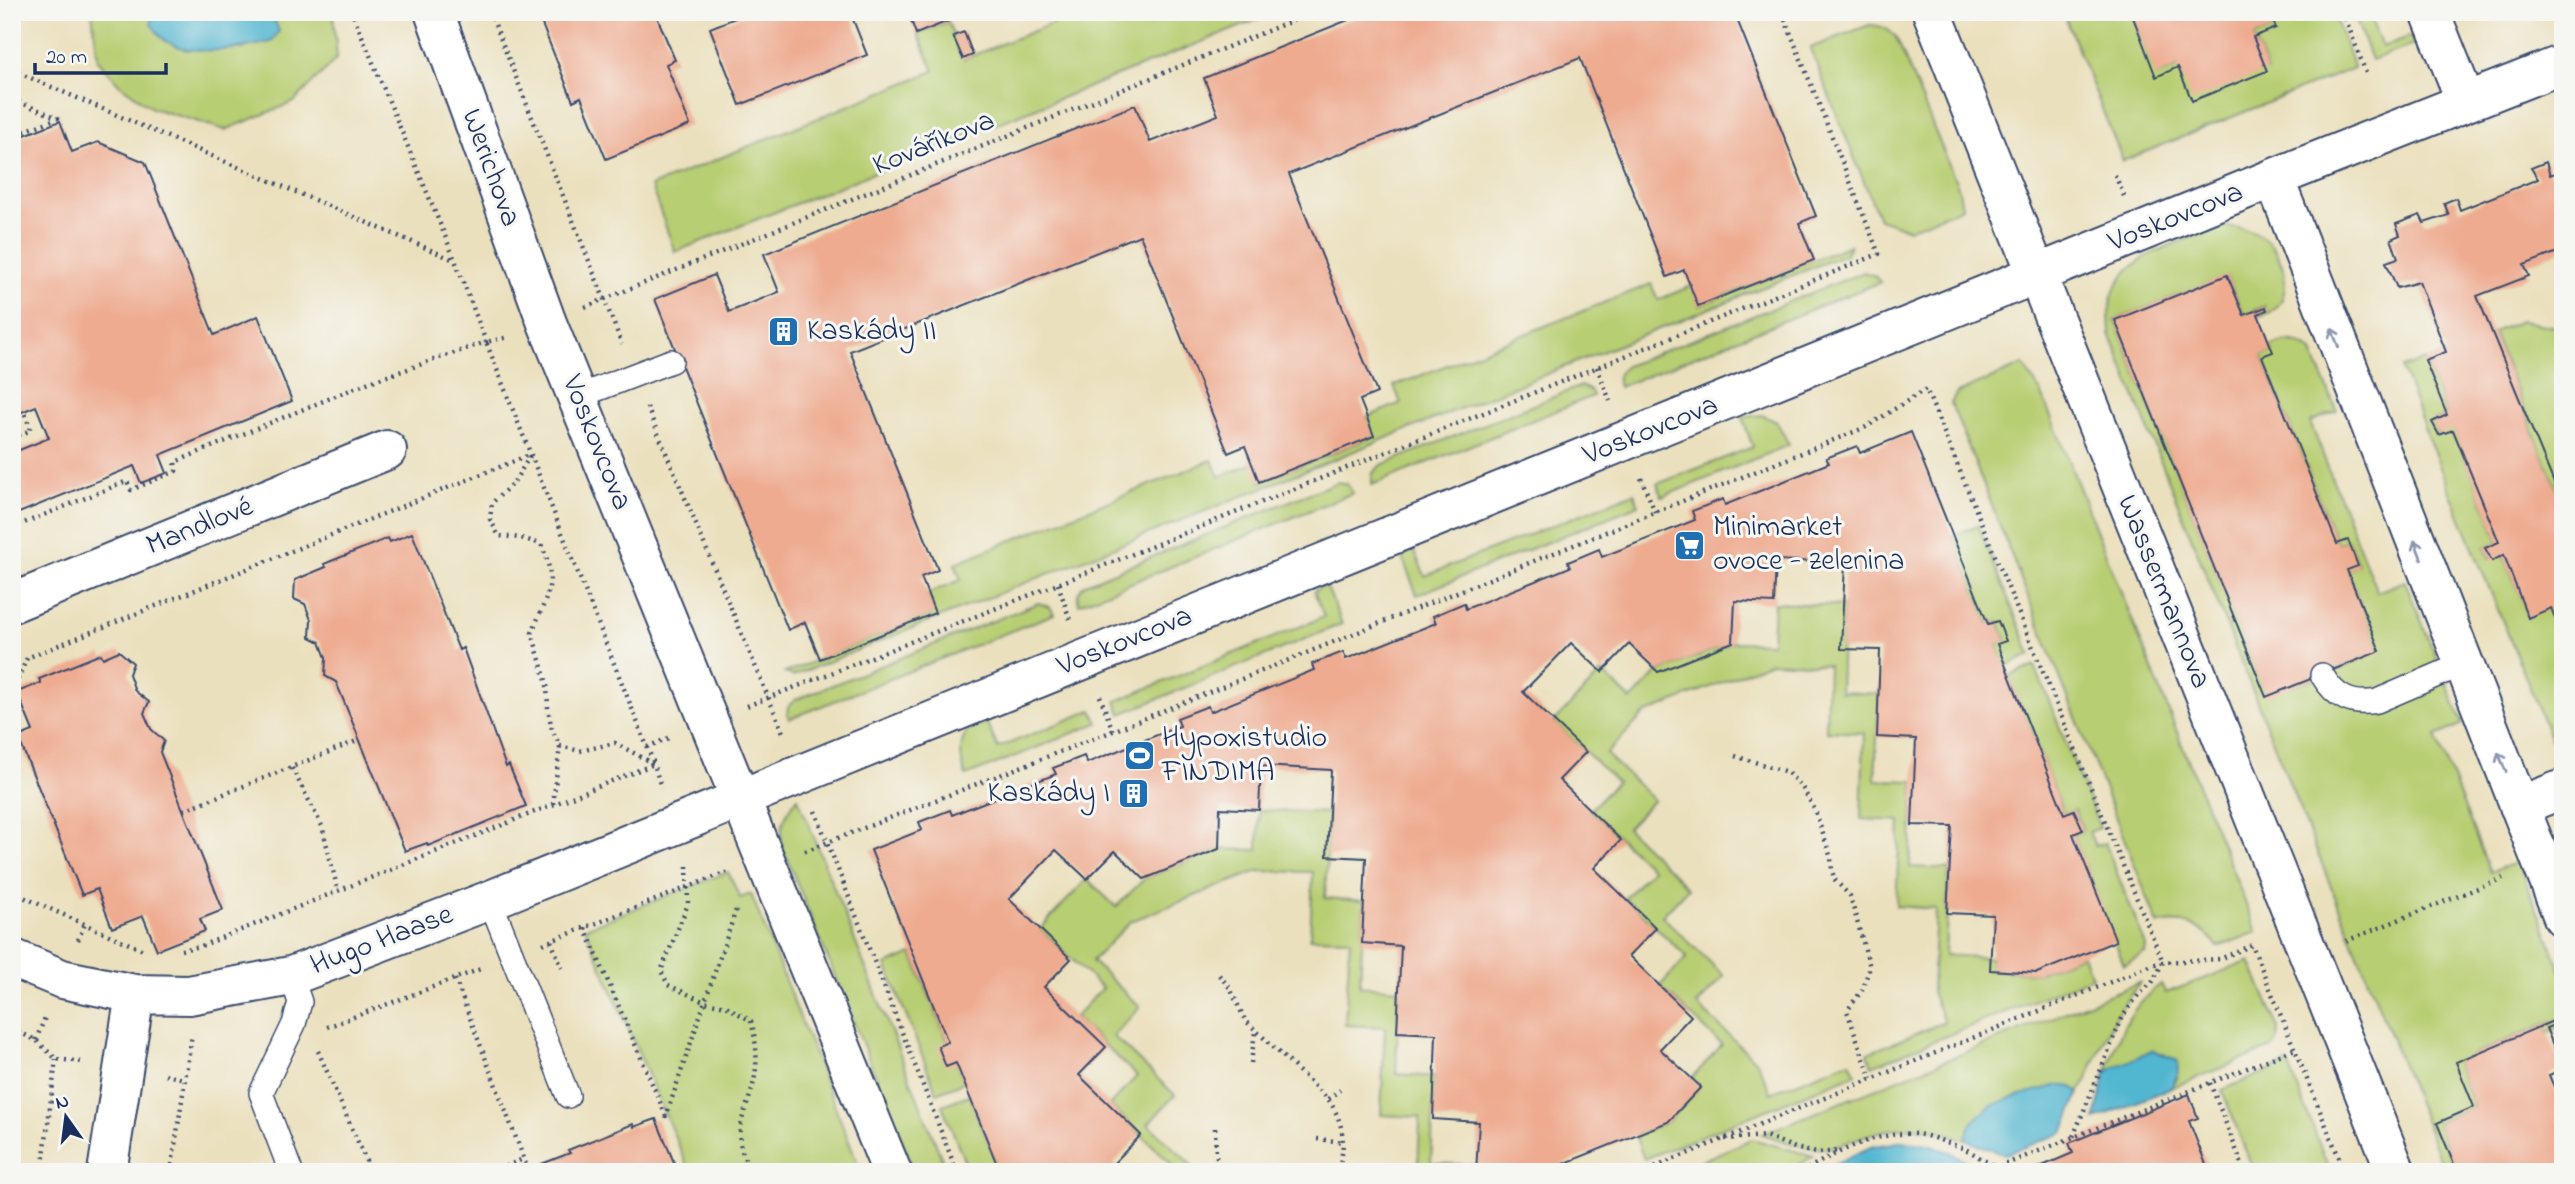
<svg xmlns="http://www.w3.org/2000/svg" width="2575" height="1184" font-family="'Indie Flower',sans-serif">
<rect width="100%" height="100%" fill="#f6f6f2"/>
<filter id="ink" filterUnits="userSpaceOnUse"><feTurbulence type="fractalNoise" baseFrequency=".0143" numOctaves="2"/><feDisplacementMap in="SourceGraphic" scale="14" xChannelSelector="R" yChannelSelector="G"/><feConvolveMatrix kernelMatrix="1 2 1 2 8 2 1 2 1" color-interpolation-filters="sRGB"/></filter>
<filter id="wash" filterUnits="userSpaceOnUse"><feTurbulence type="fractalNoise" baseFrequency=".00686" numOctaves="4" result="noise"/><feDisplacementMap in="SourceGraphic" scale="28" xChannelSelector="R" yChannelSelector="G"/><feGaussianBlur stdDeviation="1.57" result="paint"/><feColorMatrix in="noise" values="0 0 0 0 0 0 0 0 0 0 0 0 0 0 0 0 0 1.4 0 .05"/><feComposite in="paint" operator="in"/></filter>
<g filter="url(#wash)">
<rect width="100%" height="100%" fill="#ebe0bd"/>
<path fill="#b8ce72" stroke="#6a7e68" stroke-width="2" d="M92,12H152L151,24L164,40L186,50L243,49L279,31L271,12H333L337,58L294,102L225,130L152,108L119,84L98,60Z
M1081,12H1277L675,252L651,186L934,71L918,34L948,22L964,59Z
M2063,12H2131L2157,76L2178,67L2267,71L2253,37L2275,28L2269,12H2333L2354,68L2123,161Z
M2353,12H2368L2382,47L2411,36L2414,45L2371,60Z
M1869,25C1881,25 1890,29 1897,39L1959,189L1962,208L1909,229L1879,219L1810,48Z
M2222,227C2235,227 2246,228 2259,235C2287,250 2300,310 2258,316V314L2266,309L2265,306L2244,315L2227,276L2115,320L2266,695L2342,668L2379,650L2347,570L2358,565L2348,540L2337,544L2262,356L2273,352L2271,347C2286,338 2300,341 2312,352L2337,411L2310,422L2377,592L2405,581L2463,724L2436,736L2490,872L2518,862L2563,975V1025L2548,1033L2546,1028L2552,1021L2456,1062L2474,1107L2437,1123L2457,1172H2445L2110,334C2110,325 2108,315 2110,306C2117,254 2181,243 2222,227Z
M1850,245L1846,254L793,676L785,673L934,613L928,593L961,580L955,563L1212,460L1219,477L1253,463L1260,482L1373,437L1367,417L1401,403L1394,386L1651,284L1658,300L1691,286L1699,306Z
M1864,272L1875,276L1880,282L1619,387C1616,377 1618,372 1626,366Z
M2520,321L2563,328V505L2493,332Z
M2425,360L2447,415L2432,422L2438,434L2453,428L2499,542L2485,547L2490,559L2504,555L2528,616L2551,608L2563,638V769L2428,438L2402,368Z
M2023,365L2041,392L2257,932L2218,947C2203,926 2184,919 2158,924L1951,403L1957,393Z
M1581,386L1591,391L1593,396L1372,485V474L1381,465Z
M1762,415L1777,422L1789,445L1662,497L1657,484L1753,447L1743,420L1744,417Z
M1337,482L1347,484L1353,493L1079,604C1076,595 1078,589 1085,584Z
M1634,493L1639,505L1417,595L1402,557L1411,551H1414L1425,576Z
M1978,525L2031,655L2005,666L1997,644L2006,640L1999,621L1988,624L1952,536Z
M1322,586L1327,587L1342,624L1121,714L1116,701L1324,617L1314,591Z
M1038,603L1050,607L1054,614L789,719C786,710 787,706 795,700Z
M1774,603L1843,606L1840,692L1879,694L1875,780L1914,781L1910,867L1949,869L1945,955L1991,958V970L2037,973L2083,955L2092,977L1872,1066L1868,1053L1944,1022L1932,992L1936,909L1896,906L1900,821L1861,819L1864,733L1826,731L1828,665L1771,662L1644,714L1606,754L1654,800L1627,828L1688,888L1662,916L1724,976L1697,1005L1757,1062L1771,1093L1850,1061L1856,1074L1644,1159L1635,1135L1668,1122L1700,1087L1691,1079L1722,1045L1660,986L1687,957L1625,898L1652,869L1590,810L1617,782L1554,722L1602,672L1631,700L1658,672L1733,642L1772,643Z
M2035,666L2100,828L2089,832L2095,846L2105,843L2146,946L2145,953L2124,965L2073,834L2083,830L2075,810L2064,814L2009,676Z
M1092,710L1098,723L966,776C958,755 957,725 987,723L998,748Z
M798,798L947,1172H915L783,849C778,829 784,813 798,798Z
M1259,810L1329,813L1325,898L1364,901L1360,986L1399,989L1396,1074L1435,1077L1431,1163L1476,1165V1172H1418L1420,1117L1381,1115L1385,1027L1345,1025L1350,939L1310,938L1313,872L1258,871L1131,921L1092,961L1140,1007L1113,1036L1175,1095L1148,1124L1199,1172H1166L1172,1164L1110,1105L1137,1076L1075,1017L1102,988L1040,929L1087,879L1116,907L1144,879L1219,849L1258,850Z
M728,872L740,898L751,894L861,1172H690L585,928Z
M912,954L964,1082L937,1093L886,965Z
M2250,961L2279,1029L2278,1039L2272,1048L2171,1088L2178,1077L2116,1067L2105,1076C2117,1039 2128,1007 2161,984L2166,993Z
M2141,982C2114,1012 2100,1047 2085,1084L2079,1093L2073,1087L2058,1085L1990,1106L1972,1123L1965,1140C1928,1123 1899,1125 1861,1137C1849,1141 1837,1147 1825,1148C1803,1150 1782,1140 1762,1134Z
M2288,1063L2330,1172H2254L2222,1090Z
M969,1095L1000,1172H969L942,1105Z
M1752,1139L1813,1156L1789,1172H1675Z"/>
<path fill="#51b6d0" stroke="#367297" stroke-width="2" d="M152,12H271L279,31L271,42C241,49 193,58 166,41C160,37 155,29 151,24Z
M2153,1050L2177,1060L2179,1072L2171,1088L2095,1119L2105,1076L2109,1070Z
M2058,1085L2073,1087L2079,1093L2063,1133L2005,1154L1965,1140C1973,1100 2025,1095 2058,1085Z
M1898,1142C1927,1141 1952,1151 1977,1167L1965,1172H1817L1871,1147Z"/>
<g id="blocks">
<path fill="#eeab90" d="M537,12H655L675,60L666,64L690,125L606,159L581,97L573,101Z
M750,12H850L867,55L740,105L710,28Z
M908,12H971L916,34Z
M1368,12H1734L1816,216L1799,223L1814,260L1698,306L1684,270L1667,277L1580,58L1289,174L1377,393L1360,400L1374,436L1259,482L1245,446L1228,453L1140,235L850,351L938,570L921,577L935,613L820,659L805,622L788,630L655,299L714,275L729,312L779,292L764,254L1135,105L1150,142L1218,115L1204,78Z
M2131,12H2269L2276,28L2253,37L2267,71L2192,101L2178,67L2156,77Z
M964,32L973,55L963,59L953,36Z
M60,121L72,152L98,142L145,162L214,335L258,316L292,401L160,455L167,473L141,483L134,466L19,513L12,495V453L49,438L36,406L12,416V140Z
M2546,162L2550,175L2563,170V250L2524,265L2529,276L2477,296L2563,505V638L2551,608L2528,618L2504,555L2492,561L2485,548L2499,542L2453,430L2439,435L2432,422L2447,415L2425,360L2446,352L2419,282L2397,288L2386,262L2398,258L2391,239L2400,235L2396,224L2420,215L2424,223L2449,215L2444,203L2456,198L2460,210L2538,179L2531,168Z
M2227,275L2244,315L2266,307L2267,310L2258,314L2273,352L2262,356L2337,544L2348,540L2358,566L2347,570L2380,651L2266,697L2115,320Z
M1911,432L1988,624L1998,621L2006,641L1997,644L2064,814L2074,810L2083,830L2073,834L2116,941L2037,973L1990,970L1993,915L1947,913L1952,826L1912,825L1916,739L1877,737L1880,650L1841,649L1845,563L1776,560L1774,603L1735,601L1733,642L1658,672L1629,644L1602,672L1571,643L1523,692L1586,752L1559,780L1621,840L1594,868L1656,928L1629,956L1691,1016L1660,1049L1701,1087L1668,1122L1543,1172H1476L1479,1122L1433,1119L1436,1034L1397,1032L1401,946L1362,943L1366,858L1327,856L1331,770L1261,766L1259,810L1220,808L1219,849L1144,879L1115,851L1087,879L1056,850L1009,899L1071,959L1044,987L1106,1047L1079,1075L1141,1135L1114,1163L1124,1172H1000L956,1063L946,1067L938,1046L948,1042L871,850L922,830L919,822L950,810L952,815L1056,774L1053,768L1084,756L1087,763L1180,726L1177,718L1208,706L1210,712L1314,670L1312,664L1343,652L1346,659L1436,623L1433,616L1464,603L1466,609L1570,567L1568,562L1599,549L1602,557L1695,520L1692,511L1723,499L1725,505L1829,463L1826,458L1857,446L1860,453Z
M412,533L459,650L463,648L506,767L509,765L526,806L428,846L427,843L405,851L336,682L325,676L326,658L320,642L310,637L311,620L305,604L294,599L295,580L326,567L324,564L388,538L390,542Z
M119,651L133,663L129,674L135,691L149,702L144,713L151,729L164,741L160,752L223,910L200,919L205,931L157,950L143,916L112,928L97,889L82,895L18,737L33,731L17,692L41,683L39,679L101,654L103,658Z
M2553,1021L2554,1025L2546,1028L2563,1069L2549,1075L2563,1109V1172H2457L2437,1123L2474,1107L2456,1062Z
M2189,1094L2198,1118L2189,1121L2209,1172H2028L2073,1153L2069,1143Z
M656,1119L678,1172H539V1165L570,1153L568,1150L633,1124L634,1127Z"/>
</g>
</g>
<g filter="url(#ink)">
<use href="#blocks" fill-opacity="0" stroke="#3a4a6c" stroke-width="2"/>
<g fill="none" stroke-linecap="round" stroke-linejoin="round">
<defs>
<path id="lane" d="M577,397L671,361
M2322,675C2335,697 2351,706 2377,701L2463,664
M490,900L568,1096
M291,976L300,1002L294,1024L261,1093L291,1172"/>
<path id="street" d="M434,12L547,323L892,1172
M1932,12L2396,1172
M2430,12L2466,102
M2274,178L2563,917
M12,603L387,450
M2519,806L2563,789
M12,958L62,979L135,994L189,995L291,976L490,900L2274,178L2563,64
M107,1172L135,994"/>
</defs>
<use href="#lane" stroke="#3a4a6c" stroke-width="26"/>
<use href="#street" stroke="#3a4a6c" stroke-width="42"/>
<path stroke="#3a4a6c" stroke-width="4.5" stroke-dasharray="2 5" stroke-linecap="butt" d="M490,12L622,344
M2343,12L2366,73
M12,70L454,260
M12,99L58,118L12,136
M2115,175L2124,196
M585,307L1314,12
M1597,367L1610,401
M647,407L784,735
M12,419L25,414L31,430L12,438
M530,456L514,482L492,503L490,519L499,536L521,538L541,544C559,584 546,596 532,633L547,684L548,709L552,730L560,746L580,751L615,743L654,764L661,788
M1641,478L1655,512
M12,528L127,481L131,490L176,471L175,462L367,383L486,342L455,260L352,12
M1058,584L1070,620
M12,692L27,658L529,455
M1100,696L1113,731
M747,706L1058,584L1879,254L1782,12
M647,747L671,737
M1735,756L1787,772L1802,787L1815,810L1831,858L1832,871L1835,880L1850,896L1870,967L1862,990L1847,1011L1871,1079
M292,768L322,826L338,891
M553,804L560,746
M184,810L359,740
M815,811L957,1172
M805,851L1113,731L1866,427L1926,389L2163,962L2152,983L2139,994L2123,1016L2073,1137
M687,866L688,904L661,971L668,985L705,1002L726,1006L751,1021C756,1040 758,1057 755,1076C748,1116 726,1130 752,1172
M12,892L143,950
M585,928L666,1116L737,907
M78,940L85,924
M551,941L562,968
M2346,941L2503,878
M543,944L727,872
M181,950L201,946L654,764L486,342L509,337
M1219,975L1230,988L1245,1020L1328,1099C1344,1122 1347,1146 1337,1172
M455,979L529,1172
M327,1027L483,968
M12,1029L36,1040L56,1059L82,1062
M36,1040L46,1015
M318,1051L371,1172
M1251,1063L1255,1031
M165,1075L185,1079
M2210,1083L2245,1172
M1328,1099L1340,1090
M1215,1128L1216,1155L1223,1172
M1317,1139L1344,1142
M1725,1139L1766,1136L1795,1148L1816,1153L1839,1151
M42,1172L56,1059
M171,1172L192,1034
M493,1172L523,1159
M1642,1172L2155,964L2163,962L2220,959L2252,945L2345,1172
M1802,1172C1835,1153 1876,1131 1915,1134C1930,1135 1949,1144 1963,1148C1975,1153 1984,1162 1996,1166
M1986,1172L2295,1049"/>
<use href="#lane" stroke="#fff" stroke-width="23"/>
<use href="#street" stroke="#fff" stroke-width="38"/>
</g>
<defs><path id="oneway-shaft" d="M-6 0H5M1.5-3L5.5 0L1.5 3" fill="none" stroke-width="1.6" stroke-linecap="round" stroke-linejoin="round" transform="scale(1.75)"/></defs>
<g stroke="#8d97ae">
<use href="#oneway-shaft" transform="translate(2335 338) rotate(-111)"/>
<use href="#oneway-shaft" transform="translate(2418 550) rotate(-111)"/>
<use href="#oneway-shaft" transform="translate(2502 762) rotate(-112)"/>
</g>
</g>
<defs>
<symbol id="building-square" viewBox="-11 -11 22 22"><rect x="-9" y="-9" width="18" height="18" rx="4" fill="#1f6fb2" stroke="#f6f6f2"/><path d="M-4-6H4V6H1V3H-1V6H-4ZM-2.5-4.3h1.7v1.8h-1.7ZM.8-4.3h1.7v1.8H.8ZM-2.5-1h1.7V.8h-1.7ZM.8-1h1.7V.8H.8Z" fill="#fff"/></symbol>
<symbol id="supermarket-square" viewBox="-11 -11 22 22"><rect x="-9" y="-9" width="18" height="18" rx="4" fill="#1f6fb2" stroke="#f6f6f2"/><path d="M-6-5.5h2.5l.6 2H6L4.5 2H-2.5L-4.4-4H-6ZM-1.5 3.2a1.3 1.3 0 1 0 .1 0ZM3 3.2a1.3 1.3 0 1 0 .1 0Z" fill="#fff"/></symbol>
<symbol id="stadium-square" viewBox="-11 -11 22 22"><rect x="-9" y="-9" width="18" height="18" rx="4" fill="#1f6fb2" stroke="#f6f6f2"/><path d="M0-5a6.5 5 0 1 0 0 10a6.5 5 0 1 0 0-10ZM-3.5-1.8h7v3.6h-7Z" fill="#fff"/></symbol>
</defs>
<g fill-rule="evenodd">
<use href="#building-square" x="766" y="314" width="35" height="35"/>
<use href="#supermarket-square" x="1672" y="528" width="35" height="35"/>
<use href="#stadium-square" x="1122" y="738" width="35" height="35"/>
<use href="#building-square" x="1116" y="776" width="35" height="35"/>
</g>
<g text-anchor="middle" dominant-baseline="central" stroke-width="6" stroke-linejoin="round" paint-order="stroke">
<g font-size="30" fill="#1b2f5e" stroke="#f6f6f2">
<text transform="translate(934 144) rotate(-22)">Kováříkova</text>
<text transform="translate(490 168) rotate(70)">Werichova</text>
<text transform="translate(2176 218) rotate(-22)">Voskovcova</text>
<text transform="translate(1651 431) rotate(-22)">Voskovcova</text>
<text transform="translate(596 443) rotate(68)">Voskovcova</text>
<text transform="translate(200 527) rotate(-22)">Mandlové</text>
<text transform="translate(2163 592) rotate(68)">Wassermannova</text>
<text transform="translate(1125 642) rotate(-22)">Voskovcova</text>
<text transform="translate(382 941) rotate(-21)">Hugo Haase</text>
</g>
<g font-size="30" fill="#1b2f5e" stroke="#f6f6f2" text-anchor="start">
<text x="807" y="332">Kaskády II</text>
<text x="1713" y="528">Minimarket<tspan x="1713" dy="34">ovoce - zelenina</tspan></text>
<text x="1162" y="739">Hypoxistudio<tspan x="1162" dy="34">FINDIMA</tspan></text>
<text x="1110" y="794" text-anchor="end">Kaskády I</text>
</g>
</g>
<rect width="2575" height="1184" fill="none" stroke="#f6f6f2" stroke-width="42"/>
<g transform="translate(66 1117) rotate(346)" stroke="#f6f6f2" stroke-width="5" paint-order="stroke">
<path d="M0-5L12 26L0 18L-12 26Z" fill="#1b2f5e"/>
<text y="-10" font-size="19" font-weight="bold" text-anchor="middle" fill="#1b2f5e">N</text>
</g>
<path d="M35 63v10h131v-10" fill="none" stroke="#1b2f5e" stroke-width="3.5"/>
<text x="46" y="63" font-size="21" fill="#1b2f5e" stroke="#f6f6f2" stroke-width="5" paint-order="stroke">20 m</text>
</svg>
